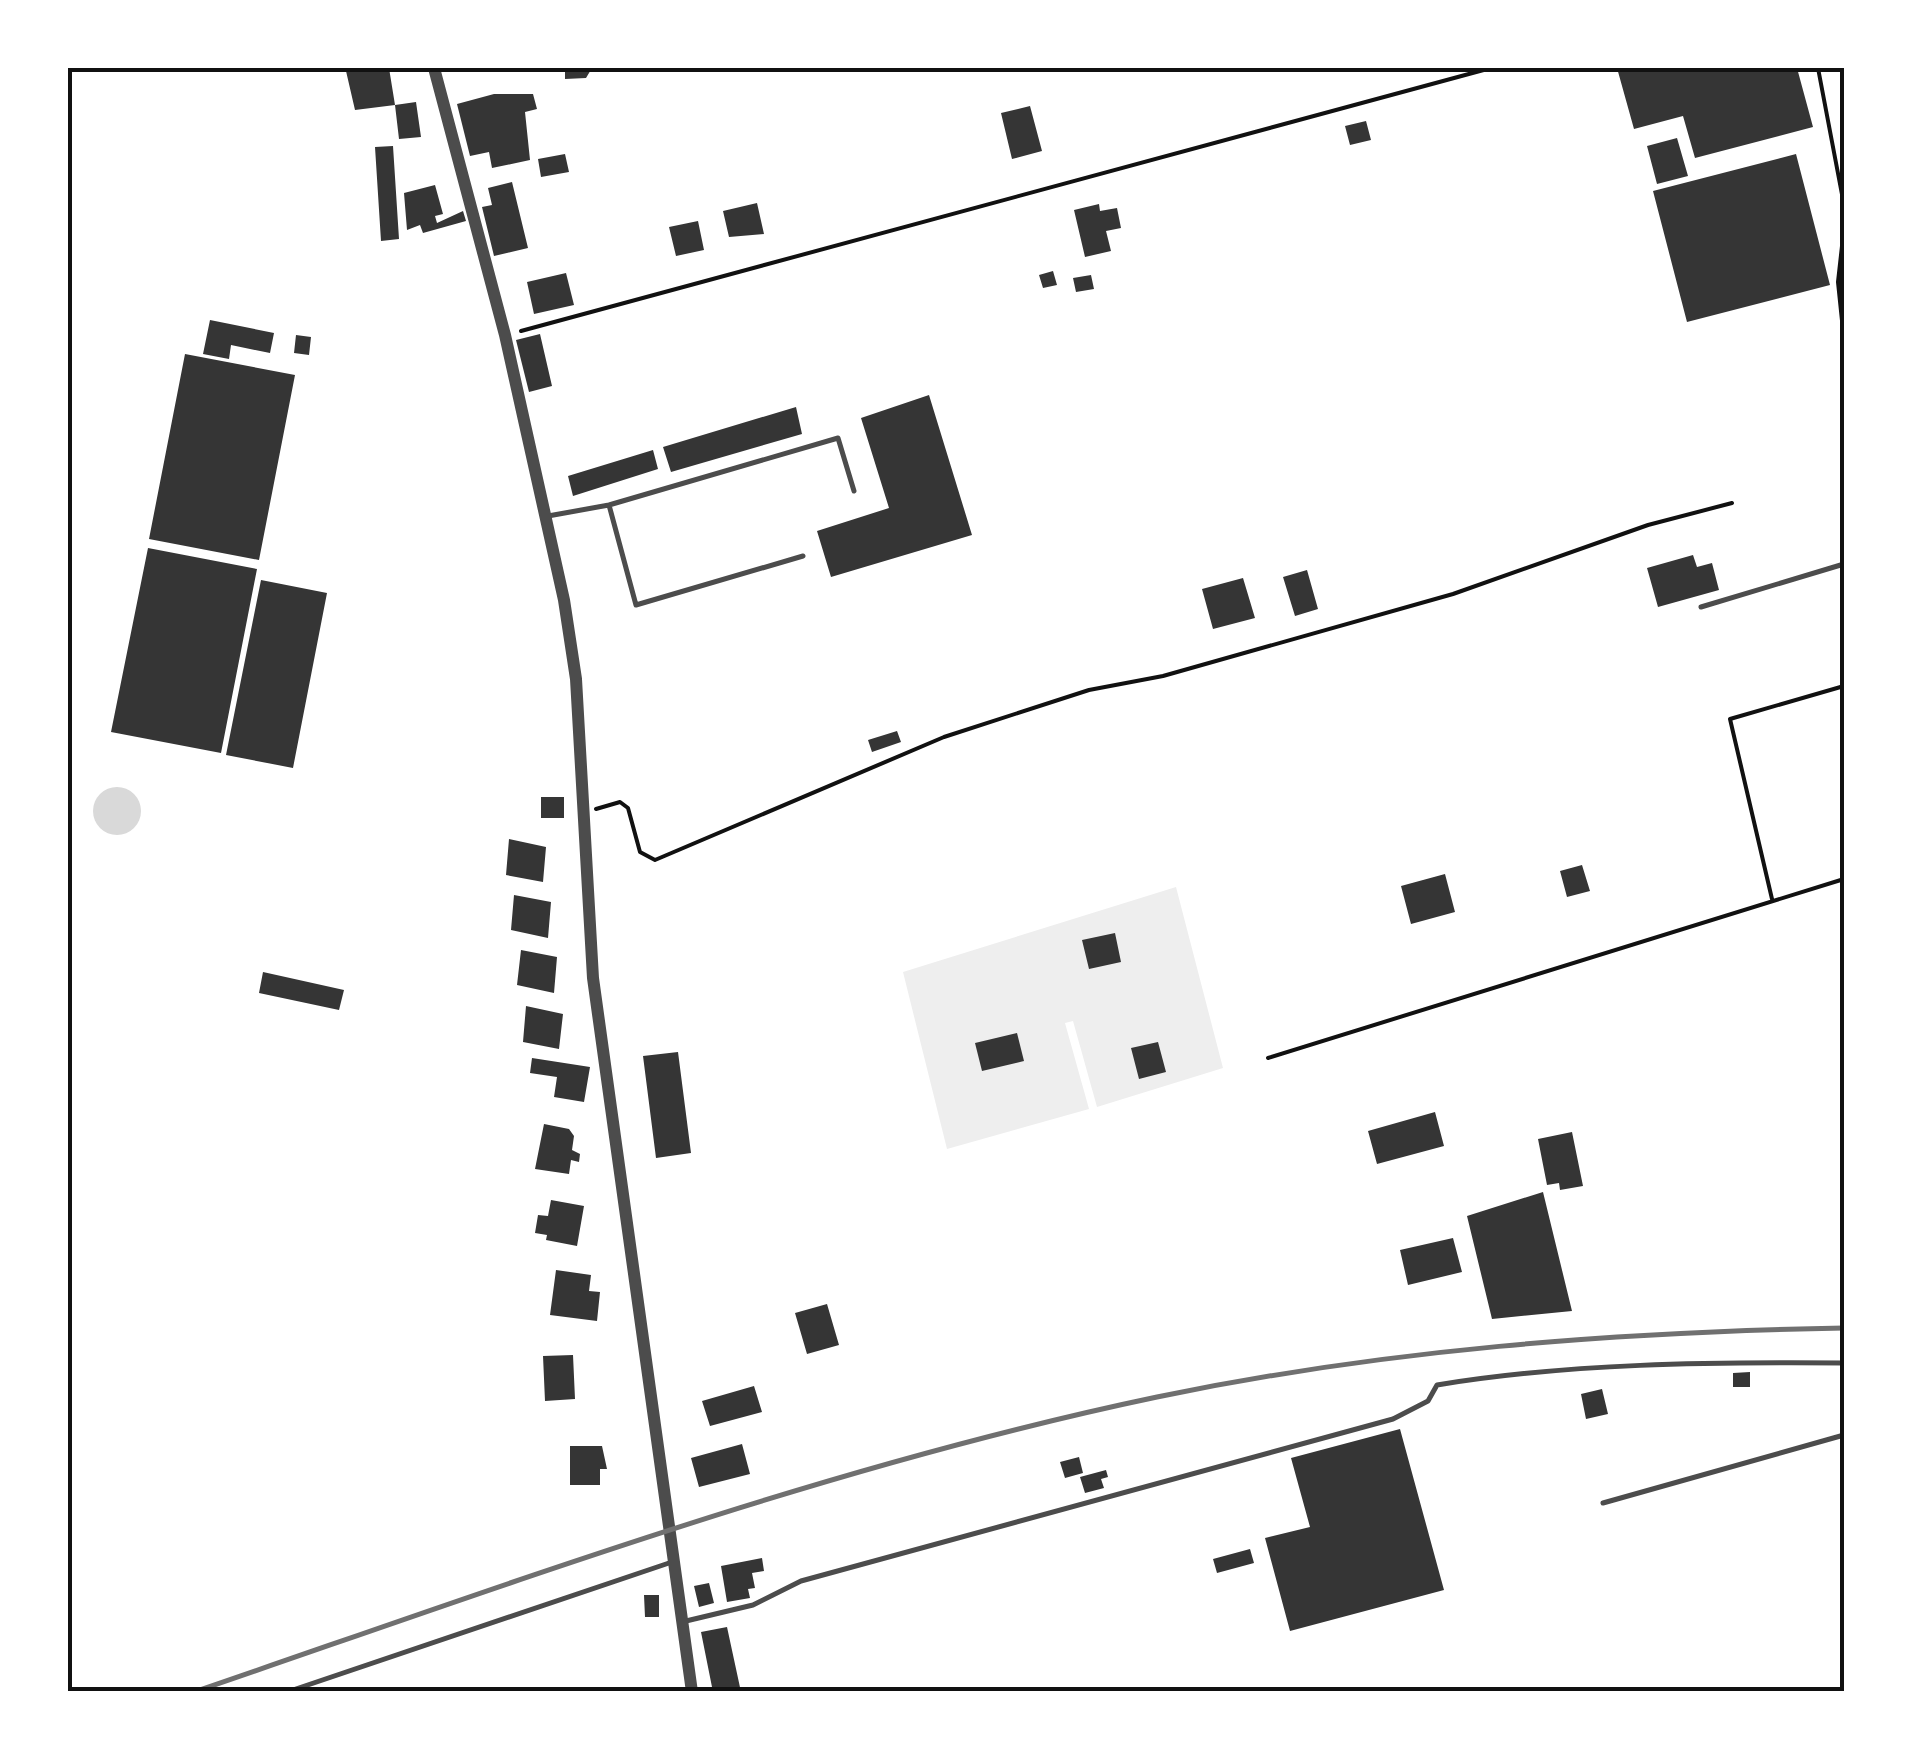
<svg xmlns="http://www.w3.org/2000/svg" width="1912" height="1759" font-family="'Source Sans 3',sans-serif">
<rect width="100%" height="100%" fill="#fff"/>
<path fill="#eee" d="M1176,887L1223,1068L1097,1107L1073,1021L1065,1023L1089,1109L947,1149L903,972Z"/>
<path fill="#d9d9d9" d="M93 811a24 24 0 1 1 48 0a24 24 0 1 1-48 0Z"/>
<path fill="#353535" d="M389,68L395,105L355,110L346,71Z
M565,68H592L586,78L565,79Z
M1617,68H1797L1813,127L1695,158L1683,116L1634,129Z
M494,94H533L537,109L525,112L530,160L492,168L489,152L470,156L457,104Z
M416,102L421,137L399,139L395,105Z
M1030,106L1042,151L1012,159L1001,113Z
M1366,121L1371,140L1350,145L1345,126Z
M1677,138L1688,176L1657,184L1647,146Z
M393,146L399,239L381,241L375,147Z
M565,154L569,172L541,177L538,159Z
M1796,154L1830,285L1687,322L1653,191Z
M512,182L528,248L494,256L482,207L492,205L488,188Z
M435,185L443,214L435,216L437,223L463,211L466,221L423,233L420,225L407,230L404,193Z
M757,203L764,234L729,237L723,211Z
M1099,204L1100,211L1117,208L1121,228L1106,231L1111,251L1085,257L1074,210Z
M698,221L704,250L676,256L669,227Z
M1053,271L1057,285L1043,288L1039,275Z
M566,273L574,305L534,314L527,282Z
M1091,275L1094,289L1076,292L1073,278Z
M210,320L274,333L270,353L231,345L229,359L203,354Z
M540,334L552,386L529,392L516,340Z
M296,335L311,337L309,355L294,353Z
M185,354L295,375L259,560L149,539Z
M929,395L972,535L831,577L817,531L889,508L861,418Z
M796,407L802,434L671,472L663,447Z
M653,450L658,469L573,496L568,476Z
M148,548L257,569L221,753L111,732Z
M1693,555L1697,567L1712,563L1719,590L1658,607L1647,568Z
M1307,570L1318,609L1295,616L1283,577Z
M1243,578L1255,618L1213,629L1202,589Z
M261,580L327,593L293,768L226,755Z
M897,731L901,742L872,752L868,740Z
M541,797H564V818H541Z
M509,839L546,847L543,882L506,875Z
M1582,865L1590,891L1567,897L1560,871Z
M1445,874L1455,912L1411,924L1401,886Z
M514,895L551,902L548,938L511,930Z
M1115,933L1121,962L1089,969L1082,940Z
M521,950L557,957L554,993L517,985Z
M263,972L344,990L339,1010L259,993Z
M526,1006L563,1014L559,1049L523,1042Z
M1017,1033L1024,1061L982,1071L975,1043Z
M1158,1042L1166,1072L1139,1079L1131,1048Z
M678,1052L691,1153L656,1158L643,1056Z
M532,1058L590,1067L584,1102L554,1097L557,1077L530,1073Z
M1435,1112L1444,1146L1377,1164L1368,1131Z
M544,1124L569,1129L574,1136L572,1150L580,1154L579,1162L571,1160L569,1174L535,1169Z
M1572,1132L1583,1186L1560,1190L1559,1183L1547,1185L1538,1139Z
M1543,1192L1572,1311L1492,1319L1467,1216Z
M551,1200L584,1206L577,1246L546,1240L547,1235L535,1233L538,1215L548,1216Z
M1453,1238L1462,1272L1408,1285L1400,1250Z
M556,1270L591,1275L589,1291L600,1292L597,1321L550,1315Z
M827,1304L839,1345L807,1354L795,1313Z
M573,1355L575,1399L545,1401L543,1356Z
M1750,1372V1387H1733V1373Z
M754,1386L762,1412L710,1426L702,1401Z
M1602,1389L1608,1414L1586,1419L1581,1394Z
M1400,1429L1444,1590L1290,1631L1265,1538L1310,1527L1291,1458Z
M742,1444L750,1474L699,1487L691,1458Z
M570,1446H602L607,1469H600V1485H570Z
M1079,1457L1083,1473L1065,1478L1060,1462Z
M1106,1470L1108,1477L1101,1479L1104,1488L1085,1493L1080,1477Z
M1250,1549L1254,1563L1217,1573L1213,1559Z
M762,1558L764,1571L752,1573L755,1588L748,1589L750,1598L727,1602L721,1566Z
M709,1583L714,1603L699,1607L694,1586Z
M644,1595H659V1617H645Z
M727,1627L741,1692H713L701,1632Z"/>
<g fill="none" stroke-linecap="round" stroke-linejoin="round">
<path stroke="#111" stroke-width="4" d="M1818,68L1844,205
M1844,228L1838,282L1844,340
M521,331L1491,68
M596,809L620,802L628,808L640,852L655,860L944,737L1089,690L1163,676L1453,594L1648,525L1732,503
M1772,899L1730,719L1844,686
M1268,1058L1844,879"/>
<path stroke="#4c4c4c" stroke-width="5" d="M609,505L636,605L803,556
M548,516L609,505L838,438L854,491
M1701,607L1844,564
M1603,1503L1844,1435
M686,1621L753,1605L801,1581L1393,1419L1428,1401L1437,1385C1571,1363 1709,1362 1844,1363
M287,1692L672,1562"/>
<path stroke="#4c4c4c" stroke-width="12" d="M434,68L505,335L564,600L576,679L593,978L692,1692"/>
<path stroke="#707070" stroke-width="5" d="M194,1692C512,1583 828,1466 1157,1397C1383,1350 1614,1332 1844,1328"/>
</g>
<rect width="1912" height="1759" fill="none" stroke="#ffffff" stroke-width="140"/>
<rect x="70" y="70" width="1772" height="1619" fill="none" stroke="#111" stroke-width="4"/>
</svg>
